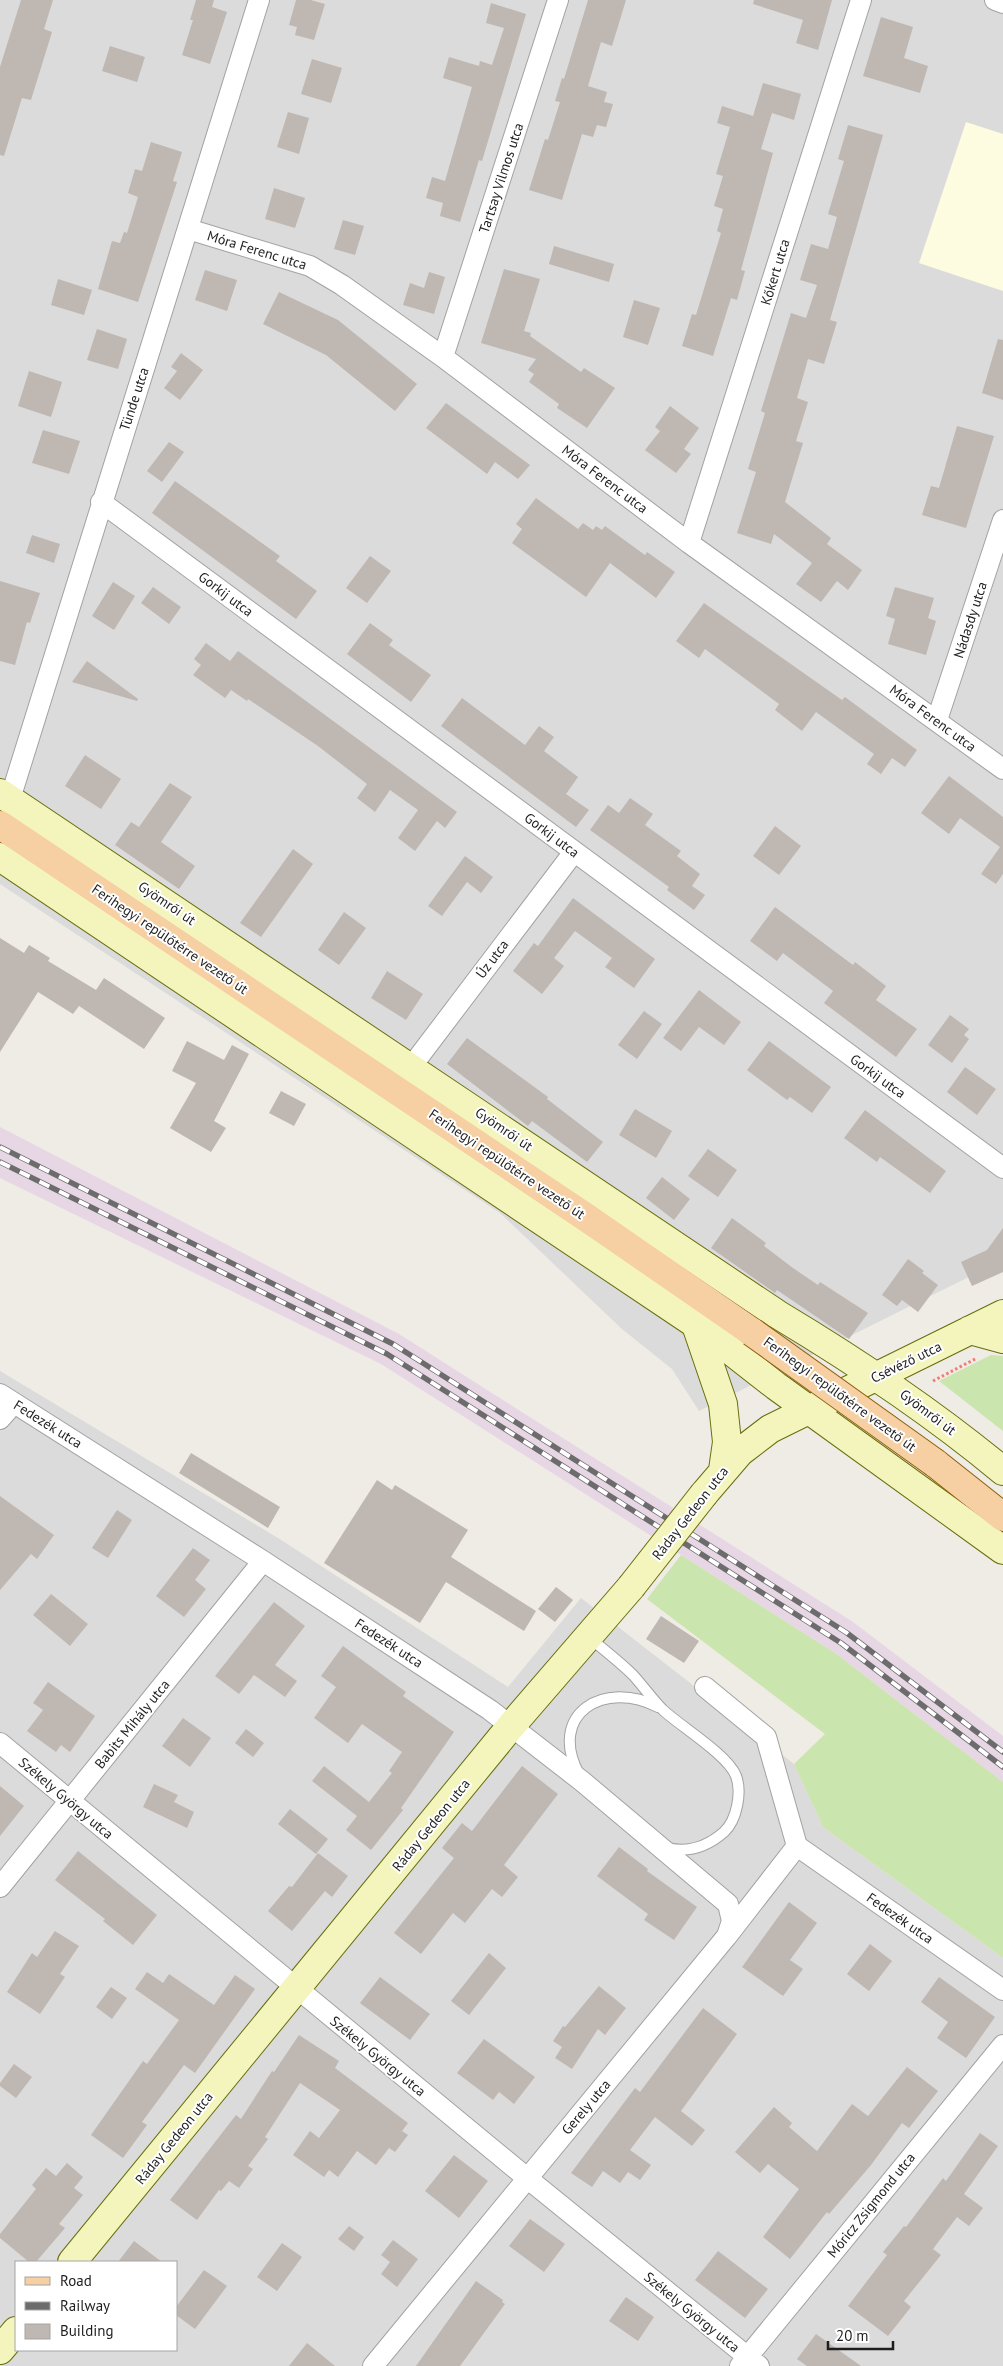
<svg xmlns="http://www.w3.org/2000/svg" width="1003" height="2366" font-family="'PT Sans',sans-serif">
<rect width="100%" height="100%" fill="#efebe5"/>
<path fill="#dcdbdb" fill-rule="evenodd" d="M0,0H1003V1260L699,1411L672,1369L622,1329L500,1213L0,884Z
M0,1371L278,1538L508,1687L581,1598L794,1764L823,1827L1003,1958V2366H0ZM16,2262H176V2350H16Z"/>
<path fill="#e7d7e5" d="M0,1127L399,1334L853,1622L1003,1736V1782L835,1653L381,1364L0,1178Z"/>
<path fill="#fdfce0" d="M966,122L1003,134V291L919,263Z"/>
<path fill="#cbe5ae" d="M991,1355L1003,1356V1431L939,1381Z
M681,1555L835,1653L1003,1782V1958L823,1827L794,1764L825,1734L647,1599Z"/>
<path fill="#bfb7b2" d="M21,0H53L44,29L52,32L31,100L22,98L4,156L0,155V67Z
M196,0H214L212,7L227,12L210,64L182,55L193,20H190Z
M296,0H311L325,4L314,40L295,35L297,27L289,25Z
M588,0H626L612,46L601,42L588,86L607,92L604,102L613,104L606,127L597,125L593,137L582,134L562,200L529,190L545,139L548,140L560,102L555,101L562,78L564,79Z
M754,0H832L818,50L796,43L803,20L753,4Z
M491,3L526,14L482,161L479,160L460,222L440,216L443,203L426,198L432,177L445,181L472,87L443,78L449,57L479,66L480,61L492,65L504,28L486,23Z
M881,17L913,27L904,58L928,66L920,93L863,76Z
M110,46L145,57L137,82L102,71Z
M312,59L342,68L331,103L301,94Z
M763,83L801,94L794,120L772,113L761,149L773,153L741,270L745,271L737,300L731,298L713,356L682,346L692,314L696,315L721,233L717,231L723,209L714,206L723,176L716,174L730,127L717,123L722,106L753,116Z
M288,112L309,118L299,154L277,147Z
M848,125L883,135L830,320L837,322L824,364L808,359L797,398L808,402L796,441L803,443L785,502L831,538L827,544L862,570L848,590L837,581L821,602L796,584L812,563L774,534L771,544L737,533L756,472L748,469L765,413L761,411L791,313L806,318L817,285L800,280L811,244L828,249L837,217L828,214L844,161L838,159Z
M151,142L182,152L173,181L177,182L138,302L98,289L112,241L120,243L124,232L127,233L138,197L128,193L135,169L142,171Z
M274,188L305,198L295,228L265,219Z
M343,220L364,226L355,255L334,249Z
M554,246L614,264L609,282L549,264Z
M504,269L540,279L524,331L531,333L530,336L581,372L584,368L615,388L587,428L557,408L559,404L529,382L534,374L528,370L536,359L481,343Z
M205,270L237,280L227,311L195,300Z
M429,272L445,277L434,314L403,305L410,283L424,288Z
M58,279L92,290L84,315L51,305Z
M279,292L338,320L417,384L395,411L326,355L263,324Z
M634,300L660,308L648,345L623,337Z
M97,329L127,339L118,369L87,360Z
M998,339L1003,340V400L982,393Z
M181,353L203,370L180,400L164,388L177,371L171,367Z
M29,371L62,382L51,417L18,406Z
M446,403L530,465L518,479L495,462L487,474L426,428Z
M670,406L699,428L684,449L691,454L676,473L645,450L660,431L655,427Z
M957,426L994,436L966,528L922,515L931,486L939,488Z
M43,430L80,441L69,474L32,463Z
M169,442L184,452L162,482L147,471Z
M175,481L280,556L276,561L317,591L296,619L152,513Z
M536,498L578,529L583,523L593,530L596,526L602,530L605,526L645,555L647,552L675,572L656,598L610,563L586,597L512,543L522,529L516,524Z
M32,535L60,544L54,563L26,553Z
M370,556L391,571L367,603L346,588Z
M0,581L40,593L30,623L27,622L15,665L0,661Z
M113,582L135,596L114,630L92,616Z
M153,587L181,607L169,624L141,603Z
M895,587L934,598L928,618L936,621L926,655L888,644L895,619L886,616Z
M704,603L842,700L845,697L917,750L905,767L892,758L881,774L867,764L874,754L816,712L802,731L775,710L779,704L705,649L699,658L676,641Z
M370,623L393,640L389,645L431,675L411,702L347,654Z
M206,643L230,661L238,651L457,812L445,828L437,821L415,851L398,838L418,810L390,790L375,812L357,798L367,784L318,746L248,699L247,701L231,690L225,698L193,675L201,665L194,659Z
M87,661L138,699L137,701L72,682Z
M462,698L525,745L539,726L554,737L544,751L578,777L566,794L589,810L576,827L441,726Z
M85,755L121,779L101,809L65,786Z
M949,776L1003,817V874L996,884L981,874L1000,847L960,818L949,834L921,813Z
M170,783L192,797L161,842L195,866L179,889L115,845L131,822L139,827Z
M630,798L653,814L645,825L681,851L677,856L700,874L692,886L705,895L694,910L667,890L669,887L590,830L608,805L619,813Z
M775,826L801,846L779,875L753,856Z
M293,849L313,864L261,937L240,923Z
M465,856L493,877L481,893L467,882L442,916L428,906Z
M573,898L655,959L634,988L605,967L612,958L575,931L554,958L564,966L542,994L513,971L534,943L538,946Z
M775,907L853,965L855,962L886,986L876,1000L917,1029L896,1057L824,1003L833,991L783,953L777,961L750,941Z
M344,912L366,928L339,965L318,950Z
M0,938L24,953L29,945L50,958L48,961L96,990L104,978L165,1018L144,1049L79,1006L73,1014L38,992L0,1052Z
M387,971L423,994L406,1020L371,998Z
M699,990L741,1022L724,1045L699,1027L681,1051L663,1038Z
M644,1011L662,1024L637,1059L618,1045Z
M950,1015L969,1029L964,1035L969,1039L952,1063L928,1045Z
M467,1038L548,1097L547,1099L603,1142L587,1162L532,1121L528,1126L447,1064Z
M187,1041L224,1060L232,1045L249,1054L214,1121L226,1128L211,1152L170,1128L196,1083L172,1071Z
M769,1041L831,1087L812,1113L790,1097L787,1100L747,1070Z
M965,1067L996,1089L977,1115L947,1092Z
M281,1091L306,1104L294,1126L269,1113Z
M635,1109L672,1131L656,1158L619,1135Z
M865,1110L946,1171L930,1193L880,1157L877,1162L844,1138Z
M708,1149L737,1170L718,1197L688,1176Z
M662,1177L690,1199L674,1220L646,1198Z
M732,1218L766,1243L764,1246L793,1268L818,1285L820,1282L868,1313L849,1339L777,1290L775,1293L711,1248Z
M1003,1228V1272L972,1286L961,1262L987,1250Z
M908,1259L924,1271L922,1273L938,1285L918,1312L902,1300L897,1306L882,1295Z
M191,1453L280,1507L268,1528L179,1473Z
M377,1480L392,1490L395,1485L468,1530L451,1557L536,1611L524,1631L446,1582L420,1623L324,1563Z
M0,1496L54,1535L37,1559L31,1554L0,1590Z
M117,1510L132,1520L108,1558L92,1548Z
M193,1548L210,1560L195,1580L206,1589L184,1617L156,1596Z
M556,1587L573,1600L555,1622L538,1609Z
M51,1594L88,1624L70,1646L33,1615Z
M274,1602L305,1626L275,1665L297,1681L285,1697L254,1675L239,1694L215,1676Z
M661,1616L699,1641L684,1663L646,1639Z
M343,1646L406,1692L403,1696L454,1732L401,1808L403,1810L371,1850L346,1830L357,1816L312,1781L324,1766L369,1802L392,1773L389,1771L402,1752L362,1724L348,1743L314,1718L336,1687L321,1676Z
M48,1682L95,1716L70,1752L61,1745L56,1752L27,1731L43,1710L33,1703Z
M183,1718L211,1738L190,1767L162,1746Z
M246,1729L264,1743L253,1757L235,1743Z
M522,1766L558,1794L504,1865L518,1877L502,1897L492,1889L465,1923L453,1913L421,1954L394,1933L454,1858L442,1848L462,1823L472,1831Z
M154,1784L178,1795L174,1802L194,1812L187,1828L143,1807Z
M0,1786L24,1806L0,1836Z
M290,1809L328,1839L316,1854L278,1824Z
M619,1847L648,1869L647,1871L697,1907L674,1940L644,1920L648,1914L597,1876Z
M78,1851L157,1915L133,1945L103,1921L105,1919L55,1880Z
M318,1853L348,1876L332,1897L325,1891L292,1931L268,1911L289,1886L292,1887Z
M789,1902L817,1923L790,1960L803,1969L783,1996L742,1967Z
M55,1931L79,1946L60,1974L65,1977L40,2014L7,1992L32,1953L37,1957Z
M870,1944L892,1961L869,1991L847,1974Z
M489,1953L506,1968L469,2015L451,2001Z
M147,1972L163,1983L169,1974L214,2005L235,1975L255,1989L195,2073L184,2065L142,2122L147,2125L123,2158L91,2135L143,2061L147,2064L179,2020L135,1989Z
M380,1977L430,2014L410,2040L360,2003Z
M939,1977L995,2017L966,2058L937,2038L948,2022L921,2002Z
M599,1986L626,2008L605,2035L598,2029L572,2069L555,2058L562,2047L553,2041L563,2026L565,2027Z
M111,1987L127,1998L112,2019L96,2007Z
M703,2008L737,2034L681,2111L705,2130L692,2146L655,2117L630,2150L651,2165L640,2180L628,2172L620,2183L603,2171L592,2187L571,2173L635,2088L640,2092Z
M299,2035L339,2061L335,2068L408,2123L402,2131L408,2135L395,2152L389,2148L376,2165L357,2151L338,2177L329,2170L324,2177L293,2155L310,2131L319,2138L340,2110L300,2083L265,2137L268,2139L248,2166L253,2169L239,2188L229,2181L221,2191L219,2190L197,2220L170,2200L236,2115L241,2119L272,2071L274,2072Z
M484,2039L535,2077L514,2104L499,2092L493,2100L457,2073Z
M14,2064L32,2077L16,2098L0,2086V2083Z
M907,2067L938,2091L909,2128L902,2123L871,2165L829,2214L827,2212L790,2259L763,2237L799,2189L768,2164L760,2173L735,2152L774,2107L792,2123L789,2127L817,2151L852,2104L868,2116Z
M980,2133L998,2146L964,2194L983,2208L969,2226L957,2217L933,2249L941,2255L904,2301L911,2307L888,2336L848,2306L887,2255L883,2252L904,2226L906,2227L943,2178L946,2181Z
M454,2155L488,2181L459,2218L425,2191Z
M67,2163L83,2177L74,2188L83,2195L59,2224L65,2228L36,2262H29L0,2238V2234L36,2189L32,2185L46,2168L56,2176Z
M530,2219L565,2244L544,2272L509,2246Z
M349,2226L364,2237L354,2251L338,2239Z
M393,2240L418,2259L397,2287L381,2274L390,2262L381,2255Z
M134,2241L162,2262H118Z
M282,2243L302,2257L277,2291L257,2277Z
M718,2251L768,2289L745,2318L695,2280Z
M204,2270L227,2286L195,2329L176,2315V2307Z
M476,2281L503,2300L502,2302L505,2304L460,2366H416Z
M626,2297L654,2317L638,2341L609,2321Z
M816,2334L861,2366H807L797,2359Z
M307,2343L335,2366H289Z"/>
<g fill="none" stroke-linecap="round" stroke-linejoin="round">
<defs>
<path id="lane" d="M590,1638C604,1650 620,1662 633,1675C643,1686 652,1699 663,1710C680,1726 728,1755 736,1776C742,1792 737,1820 724,1832C708,1846 689,1853 668,1848
M579,1774C547,1714 604,1679 658,1707"/>
<path id="street" d="M995,0L1003,3
M188,229L310,266L342,285L443,357L689,543L1003,769
M443,357L558,0
M101,502L1003,1168
M689,543L861,0
M937,720L1003,520
M10,799L259,0
M411,1067L574,852
M0,1394L263,1561L490,1710L583,1782L728,1904L732,1921L727,1936
M0,1419L14,1403
M705,1687L766,1737L797,1846
M0,1743L527,2178L759,2366
M797,1846L1003,1990
M0,1887L263,1561
M373,2366L727,1936L797,1846
M740,2366L1003,2045"/>
<path id="secondary" d="M0,793L777,1314C857,1362 931,1411 1003,1471
M0,857L703,1329L776,1386L1003,1550
M696,1325L723,1404L727,1442L723,1470
M970,1330L1003,1339
M704,1494L740,1452L770,1429L1003,1314
M72,2262L511,1726L631,1587
M0,2350L16,2331"/>
<path id="primary" d="M0,825L587,1218L752,1332
M935,1463L1003,1517"/>
</defs>
<use href="#lane" stroke="#a2a2a2" stroke-width="12"/>
<use href="#street" stroke="#a2a2a2" stroke-width="22"/>
<use href="#secondary" stroke="#676e0c" stroke-width="30"/>
<use href="#primary" stroke="#8f5e0a" stroke-width="30"/>
<path stroke="#f07d74" stroke-width="3" stroke-dasharray="2.5 2.5" stroke-linecap="butt" d="M933,1381L977,1358"/>
<use href="#lane" stroke="#fff" stroke-width="10"/>
<use href="#street" stroke="#fff" stroke-width="20"/>
<use href="#secondary" stroke="#f4f5bc" stroke-width="28"/>
<use href="#primary" stroke="#f6cfa3" stroke-width="28"/>
<defs>
<path id="rail" d="M0,1147L393,1344L847,1633L1003,1752
M0,1162L387,1354L841,1643L1003,1767"/>
</defs>
<use href="#rail" stroke="#6c6c6c" stroke-width="5.5"/>
<use href="#rail" stroke="#fff" stroke-width="4" stroke-dasharray="11" stroke-linecap="butt"/>
<defs>
<path id="secondary-bridge" d="M631,1587L704,1494"/>
<path id="primary-bridge" d="M752,1332L935,1463"/>
</defs>
<use href="#secondary-bridge" stroke="#676e0c" stroke-width="30" stroke-linecap="butt"/>
<use href="#primary-bridge" stroke="#8f5e0a" stroke-width="30" stroke-linecap="butt"/>
<use href="#secondary-bridge" stroke="#f4f5bc" stroke-width="28"/>
<use href="#primary-bridge" stroke="#f6cfa3" stroke-width="28"/>
</g>
<g text-anchor="middle" dominant-baseline="central" stroke-width="4" stroke-linejoin="round" paint-order="stroke">
<g font-size="14" fill="#1e1e1e" stroke="#fff">
<text transform="translate(501 178) rotate(-72)">Tartsay Vilmos utca</text>
<text transform="translate(257 250) rotate(17)">Móra Ferenc utca</text>
<text transform="translate(775 272) rotate(-73)">Kőkert utca</text>
<text transform="translate(134 399) rotate(-72)">Tünde utca</text>
<text transform="translate(605 479) rotate(37)">Móra Ferenc utca</text>
<text transform="translate(226 594) rotate(37)">Gorkij utca</text>
<text transform="translate(970 620) rotate(-72)">Nádasdy utca</text>
<text transform="translate(933 718) rotate(36)">Móra Ferenc utca</text>
<text transform="translate(552 835) rotate(37)">Gorkij utca</text>
<text transform="translate(167 903) rotate(34)">Gyömrői út</text>
<text transform="translate(170 939) rotate(34)">Ferihegyi repülőtérre vezető út</text>
<text transform="translate(492 959) rotate(-53)">Úz utca</text>
<text transform="translate(878 1076) rotate(36)">Gorkij utca</text>
<text transform="translate(504 1129) rotate(34)">Gyömrői út</text>
<text transform="translate(507 1164) rotate(34)">Ferihegyi repülőtérre vezető út</text>
<text transform="translate(906 1362) rotate(-26)">Csévéző utca</text>
<text transform="translate(840 1394) rotate(36)">Ferihegyi repülőtérre vezető út</text>
<text transform="translate(928 1412) rotate(37)">Gyömrői út</text>
<text transform="translate(48 1424) rotate(32)">Fedezék utca</text>
<text transform="translate(690 1513) rotate(-52)">Ráday Gedeon utca</text>
<text transform="translate(389 1643) rotate(33)">Fedezék utca</text>
<text transform="translate(132 1724) rotate(-51)">Babits Mihály utca</text>
<text transform="translate(66 1798) rotate(40)">Székely György utca</text>
<text transform="translate(431 1825) rotate(-51)">Ráday Gedeon utca</text>
<text transform="translate(900 1918) rotate(35)">Fedezék utca</text>
<text transform="translate(378 2056) rotate(39)">Székely György utca</text>
<text transform="translate(586 2107) rotate(-50)">Gerely utca</text>
<text transform="translate(174 2138) rotate(-51)">Ráday Gedeon utca</text>
<text transform="translate(871 2205) rotate(-51)">Móricz Zsigmond utca</text>
<text transform="translate(692 2312) rotate(39)">Székely György utca</text>
</g>
</g>
<rect x="15" y="2261" width="162" height="90" fill="#ffffff" stroke="#a5a5a5"/>
<rect x="25" y="2277" width="25" height="8" fill="#f6cfa3" stroke="#a5a5a5"/>
<text x="60" y="2286" font-size="15" fill="#1e1e1e">Road</text>
<rect x="25" y="2302" width="25" height="8" fill="#6c6c6c" stroke="#a5a5a5"/>
<text x="60" y="2311" font-size="15" fill="#1e1e1e">Railway</text>
<rect x="25" y="2324" width="25" height="15" fill="#bfb7b2" stroke="#a5a5a5"/>
<text x="60" y="2336" font-size="15" fill="#1e1e1e">Building</text>
<path d="M828 2341v8h65v-8" fill="none" stroke="#1e1e1e" stroke-width="2.5"/>
<text x="836" y="2341" font-size="15" fill="#1e1e1e" stroke="#ffffff" stroke-width="4" paint-order="stroke">20 m</text>
</svg>
